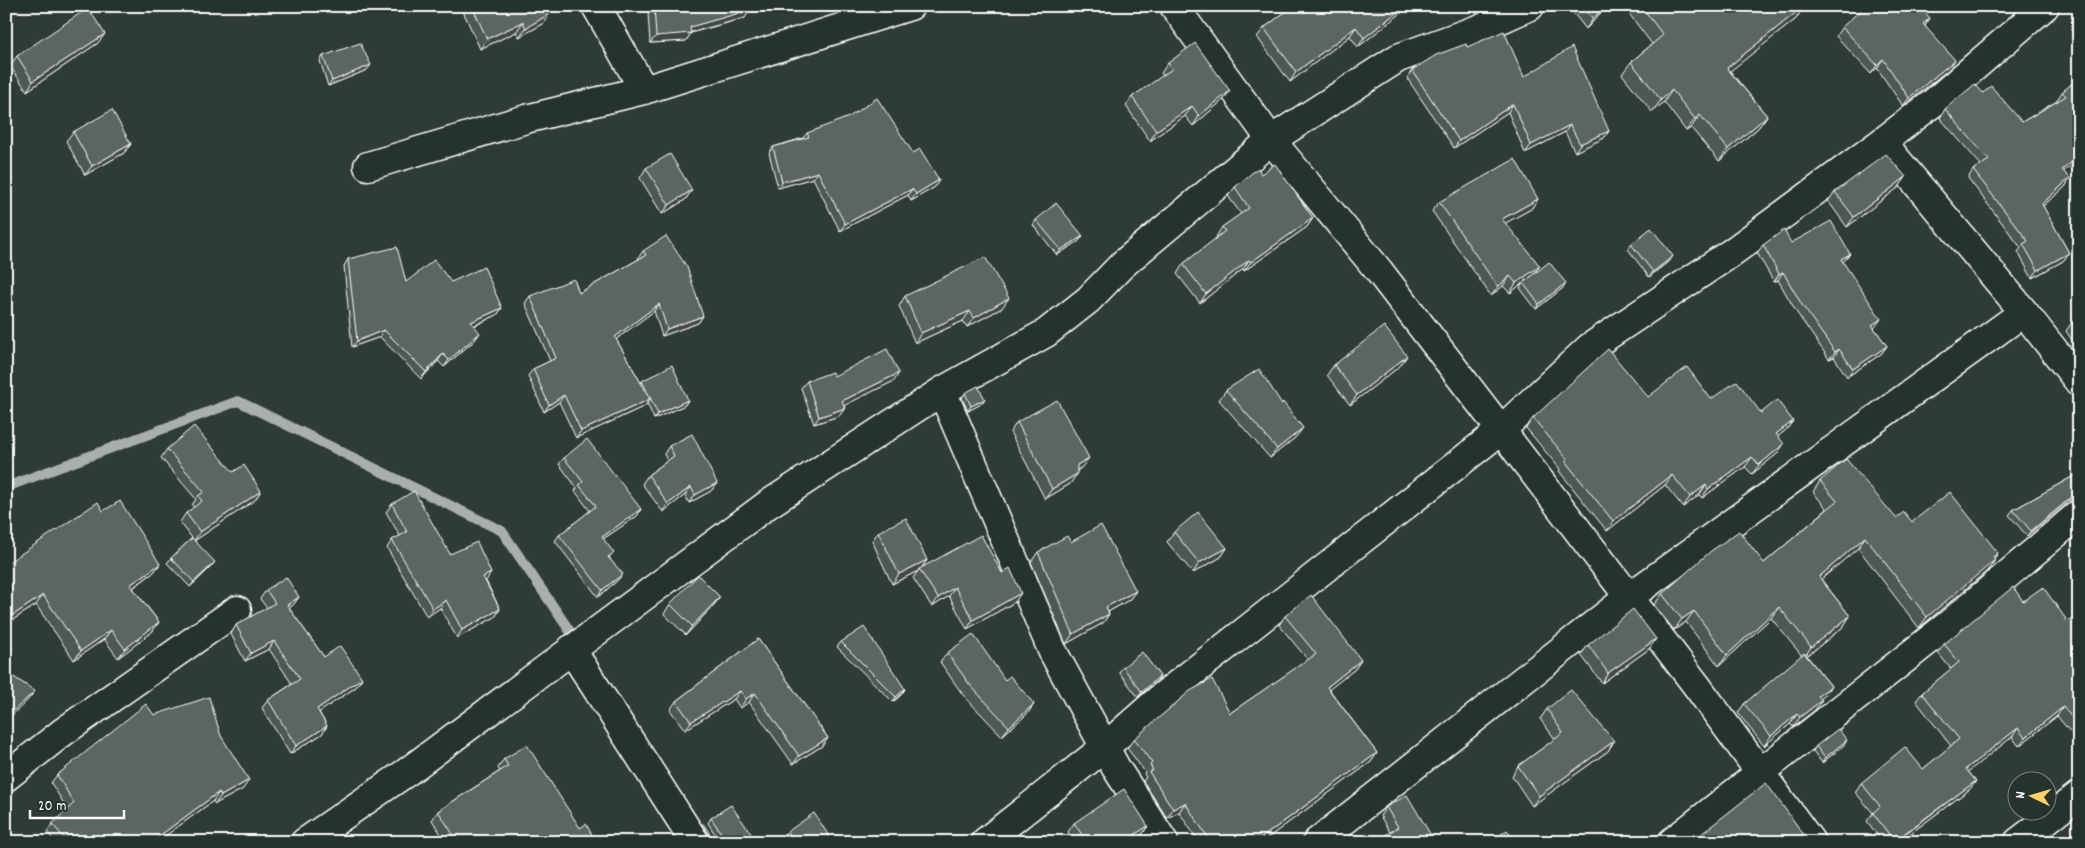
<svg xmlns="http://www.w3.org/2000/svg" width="2085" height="848" font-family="Dekko,sans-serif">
<rect width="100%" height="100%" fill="#2f3b35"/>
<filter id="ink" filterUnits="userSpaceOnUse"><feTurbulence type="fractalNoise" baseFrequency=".02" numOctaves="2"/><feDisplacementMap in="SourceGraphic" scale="10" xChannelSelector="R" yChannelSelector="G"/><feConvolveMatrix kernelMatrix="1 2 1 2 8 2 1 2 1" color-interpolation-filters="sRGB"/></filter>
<g filter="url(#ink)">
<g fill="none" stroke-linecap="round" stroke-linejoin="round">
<path stroke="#a9afac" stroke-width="10" d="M6,487L238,401L502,531L578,643
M701,828L710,842"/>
<defs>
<path id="minor" d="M596,6L644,90
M1174,6L1271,140L1379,271L1501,430L1697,686L1811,842
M1882,142L2024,312L2079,382
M368,166L526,119L644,90L910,6
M942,391L1052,650L1116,768L1164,842
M571,649L695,842
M6,777L63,732L237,610
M305,842L407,772L767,505L942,391L1046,333L1088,300L1123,264L1271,140L1398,58L1481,28L1530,6
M985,842L1105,747L1164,695L1501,430L1589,348L1731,253L1882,142L1933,103L2045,6
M1317,842L1629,597L2024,312
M1672,842L1948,625L2079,514
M2018,842L2079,795"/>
</defs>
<use href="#minor" stroke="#fff" stroke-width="31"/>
<use href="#minor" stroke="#26332d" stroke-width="28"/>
</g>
<path fill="#4e5853" stroke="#fff" d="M466,6H545L543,24L519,37L516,32L480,49L463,11Z
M653,6H749L745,18L691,33L686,41L650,43L648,13Z
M1292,6H1410L1358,47L1350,36L1290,82L1257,37L1264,28L1292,7Z
M1568,6H1607L1586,29Z
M1625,6H1804L1796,19L1730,71L1767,116L1758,128L1719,161L1691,128L1686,131L1664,102L1652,112L1622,74L1631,62L1652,44L1624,7Z
M2079,10V25L2073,18Z
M1930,18L1925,26L1949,69L1903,106L1877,68L1871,74L1836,36L1842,27Z
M98,43L27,91L10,66L17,56Z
M1467,47L1524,77L1609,131L1604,138L1575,152L1565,132L1525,153L1508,112L1454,148L1407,78L1412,70Z
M323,56L367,70L328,86L320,61Z
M1168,63L1230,91L1223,100L1193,126L1185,116L1150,141L1126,106L1132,97L1163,76L1161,73Z
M2079,78L2064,172L2070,178L2065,187L2043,206L2069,253L2063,261L2032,278L2018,252L2021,248L1968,178L1973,170L1981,165L1940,118L1945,109L1983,93L2022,122L2057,101V100L2062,92Z
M73,132L131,144L124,153L85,175L66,141Z
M807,133L935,187L911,201L908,195L840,231L813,178L778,188L769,153L773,147L803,138Z
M646,168L692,190L685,200L662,214L640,178Z
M1261,174L1313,218L1307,227L1244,271L1243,269L1200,303L1177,274L1183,264L1217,238L1216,237L1222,227L1241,214L1228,196L1235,187Z
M1906,177L1899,187L1847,227L1828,201L1835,192Z
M1538,199L1531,209L1505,223L1533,275L1563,288L1536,309L1520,288L1523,283L1530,277L1510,293L1503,286L1491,296L1432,211L1439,202Z
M1036,220L1083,236L1079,241L1057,255L1033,225Z
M1791,243L1850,254L1843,262L1875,327L1874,328L1887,346L1881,354L1847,377L1834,357L1829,359L1797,313L1778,280L1774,282L1757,253L1763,245Z
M1631,244L1673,256L1669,261L1649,277L1628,249Z
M643,251L703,316L698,323L662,336L654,311L616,339L641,383L642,381L688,400L685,405L654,419L647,403L645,406L576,438L559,402L544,412L528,376L533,369L550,361L525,303L530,296L579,293L639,259L638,258Z
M348,259L406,282H451L502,308L497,315L474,326L475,340L444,367L438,361L421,379L380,337L352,347L344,266Z
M905,296L1002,308L967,327L963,321L915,343L899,306Z
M2079,318V351L2066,331L2072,322Z
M1334,365L1400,366L1350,405L1327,375Z
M834,376L894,381L844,405L845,408L839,416L814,424L801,388L807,381Z
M1226,390L1296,437L1270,458L1219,400Z
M965,393L981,404L968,411L962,398Z
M1648,397L1711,399L1761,413L1793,421L1786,430L1778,436L1777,454L1752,474L1745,467L1702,498L1699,495L1683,507L1665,485L1607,531L1559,471L1560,469L1526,428L1533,418Z
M1017,422L1082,467L1077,471L1070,484L1045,499L1010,432Z
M669,446L717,483L711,491L689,503L685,495L663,512L642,484L648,475L667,461L664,454Z
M167,449L255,500L194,541L211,567L190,587L167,563L171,558L192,538L180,522L186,513L194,508L192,505L196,499L161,458Z
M564,458L641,509L637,516L603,539L618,580L598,597L555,541L559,535L590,511L575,491L577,488L559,464Z
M2079,473L2027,536L2009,515L2013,510Z
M1820,481L1896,518L1912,522L1994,559L1995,560L1987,571L1919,628L1858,548L1821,579L1850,616L1843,627L1807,656L1831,686L1824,696L1820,699L1815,710L1793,727L1790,724L1764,746L1738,713L1744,704L1802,656L1771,618L1719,666L1686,622L1674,630L1654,605L1662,594L1764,563L1827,509L1813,492Z
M392,504L450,554L486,581L500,609L495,617L457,638L440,608L427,617L387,548L392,540L400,536L386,512Z
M103,511L160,564L153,573L133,588L159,622L152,632L118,658L104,639L74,660L36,605L6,624V564Z
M878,532L927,560L922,568L1015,602L967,629L949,596L932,607L913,578L918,571L892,584L872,541Z
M1174,532L1227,548L1221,557L1193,573L1167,542Z
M1071,542L1136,591L1129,600L1108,612L1109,614L1103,623L1066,644L1031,562L1038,552Z
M266,590L299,597L293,605L289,608L324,657L362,678L356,687L319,712L327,726L322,734L290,754L262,708L268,700L292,684L269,649L245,661L231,634L236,625L267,608L260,599Z
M720,597L713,606L686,635L664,614L670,604Z
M2023,601L2068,622L2079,614V739L2077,740L2057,716L2019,746L2012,737L1968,771L1976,781L1970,789L1899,842H1882L1867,821L1873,813L1855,792L1861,783L1923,769L1951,746L1916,701L1922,693L1951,669L1938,653L1944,644Z
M1285,616L1361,660L1355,669L1329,689L1377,753L1371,762L1262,842H1199L1179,812L1167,818L1143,781L1146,777L1144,774L1145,772L1127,748L1134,739L1230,713L1308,660L1279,625Z
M758,639L828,738L822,746L793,764L749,702L740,708L734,699L685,730L670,710L676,701Z
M841,642L902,694L893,702L837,647Z
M1588,645L1649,649L1602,683L1581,655Z
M947,653L1005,680L1034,704L1028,713L1002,736L963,695L940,662Z
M1123,667L1160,676L1157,681L1138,697L1119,672Z
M1547,709L1614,741L1608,751L1532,806L1512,776L1518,766L1555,739L1540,719Z
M154,715L221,736L243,789L215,804L213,801L157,842H55L47,832L52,824L68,810L51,783L57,775Z
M1844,745L1822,763L1813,751L1816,746Z
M504,759L580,828L596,842H446L432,820L438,811L500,771L498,768Z
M1386,807L1435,842L1390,832L1380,816Z
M711,818L752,835L748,840L746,842H720L708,823Z
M1074,823L1148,826L1141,836L1134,841V842H1074L1068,832Z
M783,835L833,842H778Z"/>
<path fill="#404744" stroke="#fff" d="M1405,6H1410L1358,47L1364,38Z
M1605,6H1607L1586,29L1593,19Z
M1804,6L1796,19L1719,80L1727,68Z
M750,10L745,18L688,33H691L686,41L650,43L656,36Z
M549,14L543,24L519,37L526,28Z
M1930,18L1924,27L1923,24Z
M523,22L516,32L480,49L487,39Z
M1356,27L1350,36L1290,82L1296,72Z
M105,34L98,43L27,91L33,81Z
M1883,59L1877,68L1871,74L1877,65Z
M1955,60L1949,69L1903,106L1909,98Z
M371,65L367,70L328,86L332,81Z
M1672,90L1664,102L1652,112L1661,100Z
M1230,91L1223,100L1193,126L1199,116Z
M1513,104L1508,112L1454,148L1459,141Z
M1192,106L1185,116L1150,141L1156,131Z
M1700,115L1691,128L1686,131L1695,119Z
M1767,116L1758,128L1719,161L1728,149Z
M1570,125L1565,132L1525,153L1531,145Z
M1609,131L1604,138L1575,152L1580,144Z
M131,144L124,153L85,175L92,166Z
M2079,156V159L2056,178L2062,170Z
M818,172L813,178L778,188L782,182Z
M1906,177L1899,187L1847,227L1854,217Z
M2070,178L2065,187L2036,212L2042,204Z
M939,180L935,187L911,201L916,194Z
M912,189L908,195L840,231L845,224Z
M692,190L685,200L662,214L669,205Z
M1538,199L1531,209L1495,229L1502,219Z
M1313,218L1307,227L1244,271L1251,262Z
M1083,236L1079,241L1057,255L1061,250Z
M2069,253L2063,261L2032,278L2038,270Z
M1850,254L1844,261L1835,267L1841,259Z
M1673,256L1669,261L1649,277L1653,272Z
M1249,260L1243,269L1200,303L1206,294Z
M1540,266L1533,275L1510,293L1516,283Z
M1783,272L1778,280L1774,282L1779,274Z
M1510,276L1503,286L1491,296L1498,287Z
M1566,283L1563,288L1536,309L1539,304Z
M1009,298L1002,308L967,327L974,318Z
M659,304L654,311L610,344L615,337Z
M502,308L497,315L466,329L471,322Z
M970,311L963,321L915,343L921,333Z
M703,316L698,323L662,336L667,329Z
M1881,319L1875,327L1867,333L1872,325Z
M384,330L380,337L352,347L357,341Z
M480,333L475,340L444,367L449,360Z
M1887,346L1881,354L1847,377L1853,369Z
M1839,349L1834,357L1829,359L1835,352Z
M443,354L438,361L421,379L426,372Z
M1407,356L1400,366L1350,405L1357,395Z
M899,373L894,381L837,409L842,401Z
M564,395L559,402L544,412L549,405Z
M650,399L645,406L576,438L581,431Z
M985,399L981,404L968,411L971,406Z
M688,400L685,405L654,419L658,414Z
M845,408L839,416L814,424L819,417Z
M1793,421L1786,430L1769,444L1776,434Z
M1303,428L1296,437L1270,458L1277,449Z
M1784,444L1777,454L1752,474L1759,465Z
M1752,457L1745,467L1702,498L1708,489Z
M1089,458L1082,467L1070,475L1077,465Z
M1077,474L1070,484L1045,499L1052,489Z
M1672,475L1665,485L1607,531L1613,521Z
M717,483L711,491L689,503L695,495Z
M1706,485L1699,495L1683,507L1690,497Z
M691,487L685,495L663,512L668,504Z
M261,491L255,500L194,541L200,532Z
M2079,491V493L2027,536L2031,531Z
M641,509L637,516L597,543L602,537Z
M1865,537L1858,548L1811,588L1819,577Z
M1227,548L1221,557L1193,573L1199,563Z
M1998,553L1991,564L1995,560L1987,571L1919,628L1927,617Z
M927,560L920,570L919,569L918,571L892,584L899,574Z
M215,562L211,567L190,587L194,582Z
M160,564L153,573L124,594L130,585Z
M491,573L486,581L477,585L483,577Z
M623,574L618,580L598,597L602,590Z
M955,587L949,596L932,607L938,598Z
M1136,591L1129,600L1099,617L1106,607Z
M1021,593L1015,602L967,629L973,620Z
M43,595L36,605L6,624V620Z
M299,597L293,605L282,613L287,605Z
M720,597L713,606L686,635L692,626Z
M446,600L440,608L427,617L433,609Z
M1779,607L1771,618L1719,666L1727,655Z
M500,609L495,617L457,638L462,630Z
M1694,611L1686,622L1674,630L1682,619Z
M1109,614L1103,623L1066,644L1073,634Z
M1850,616L1843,627L1804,658L1811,647Z
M159,622L152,632L118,658L125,649Z
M111,630L104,639L74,660L81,651Z
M1656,639L1649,649L1602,683L1608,673Z
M274,641L269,649L245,661L251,653Z
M1361,660L1355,669L1321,696L1327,687Z
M1160,676L1157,681L1138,697L1142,692Z
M362,678L356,687L311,718L317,709Z
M1831,686L1824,696L1812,706L1818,696Z
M905,689L902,694L893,702L896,697Z
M35,691L28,700L6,721V718Z
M740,691L734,699L685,730L691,722Z
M755,693L749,702L740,708L746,699Z
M1822,700L1815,710L1793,727L1800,717Z
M1034,704L1028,713L1002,736L1009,727Z
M2063,707L2057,716L2019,746L2025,738Z
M1797,714L1790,724L1764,746L1771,736Z
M327,726L322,734L290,754L296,746Z
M2018,728L2012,737L1960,778L1966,769Z
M828,738L822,746L793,764L799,756Z
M1847,740L1844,745L1822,763L1825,758Z
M1614,741L1608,751L1532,806L1539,796Z
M1377,753L1371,762L1262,842H1256Z
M249,780L243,789L215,804L221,796Z
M1976,781L1970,789L1899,842H1894Z
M219,792L213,801L157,842H151Z
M1185,803L1179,812L1167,818L1173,809Z
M1148,826L1141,836L1132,842L1131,837Z
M752,835L748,840L746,842H742Z"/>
<path fill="#5b6661" stroke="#fff" d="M472,6H545L549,14L526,28L523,22L487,39Z
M654,6H749L750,10L690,27L691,33L656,36Z
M1293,6H1405L1364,38L1356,27L1296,72L1264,28Z
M1582,6H1605L1593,19Z
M1641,6H1804L1727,68L1767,116L1728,149L1700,115L1695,119L1672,90L1661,100L1631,62L1663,35Z
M1865,6H1919L1930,18L1923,24L1955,60L1909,98L1883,59L1877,65L1842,27Z
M88,8L105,34L33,81L17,56Z
M1504,31L1524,77L1572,47L1609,131L1580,144L1570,125L1531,145L1513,104L1459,141L1412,70L1436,55L1466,44L1467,47Z
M360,43L371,65L332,81L323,56Z
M1195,43L1230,91L1199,116L1192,106L1156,131L1132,97L1172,69L1168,63Z
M2079,78V156L2062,170L2070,178L2042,204L2069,253L2038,270L2023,244L2028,241L1973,170L1989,160L1945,109L1975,84L1983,93L1991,86L2022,122L2066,96L2062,92Z
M877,98L913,153L920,149L939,180L916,194L912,189L845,224L818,172L782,182L773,147L809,137L807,133L849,117Z
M112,110L131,144L92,166L73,132Z
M670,154L692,190L669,205L646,168Z
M1886,154L1906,177L1854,217L1835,192Z
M1515,159L1538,199L1502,219L1540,266L1516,283L1510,276L1498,287L1439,202Z
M1275,164L1313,218L1251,262L1249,260L1206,294L1183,264L1225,231L1222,227L1249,208L1235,187L1258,168L1261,174Z
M1056,203L1083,236L1061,250L1036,220Z
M1831,221L1850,254L1841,259L1881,319L1872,325L1887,346L1853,369L1839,349L1835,352L1802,305L1783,272L1779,274L1763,245L1784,230L1791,243Z
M1651,228L1673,256L1653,272L1631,244Z
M666,236L687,267L703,316L667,329L659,304L615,337L650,399L581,431L564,395L549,405L533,369L556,358L530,296L574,279L579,293L646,255L643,251Z
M397,247L406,282L434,260L451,282L484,267L502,308L471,322L480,333L449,360L443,354L426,372L384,330L357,341L348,259Z
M985,257L1009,298L974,318L970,311L921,333L905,296Z
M1549,262L1566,283L1539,304L1523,283Z
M2079,318V332L2072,322Z
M1384,326L1407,356L1357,395L1334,365Z
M887,349L899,373L842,401L845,408L819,417L807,381L832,372L834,376Z
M1608,349L1648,397L1687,367L1711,399L1737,381L1761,413L1777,400L1793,421L1776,434L1784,444L1759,465L1752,457L1708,489L1706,485L1690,497L1672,475L1613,521L1565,461L1568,460L1533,418Z
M672,365L688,400L658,414L642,381Z
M6,369L11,377L6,379Z
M1259,369L1282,404L1283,402L1303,428L1277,449L1226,390Z
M978,386L985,399L971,406L965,393Z
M1057,400L1089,458L1077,465V474L1052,489L1017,422Z
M194,426L233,472L244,465L261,491L200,532L186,513L202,501L198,496L204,492L167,449Z
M692,434L717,483L695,495L691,487L668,504L648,475L674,456L669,446Z
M587,439L641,509L602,537L614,553L608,557L623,574L602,590L559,535L596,506L579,485L583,482L564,458Z
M1846,459L1896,518L1904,512L1912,522L1950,492L1998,553L1993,557L1995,560L1927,617L1865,537L1819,577L1850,616L1811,647L1779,607L1727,655L1694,611L1682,619L1662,594L1711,551L1739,531L1764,563L1837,501L1820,481Z
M2079,473V491L2031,531L2013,510Z
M414,491L450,554L477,542L491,573L483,577L500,609L462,630L446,600L433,609L392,540L407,532L392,504Z
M120,501L160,564L130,585L159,622L125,649L111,630L81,651L43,595L6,620V564L98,502L103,511Z
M1198,512L1227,548L1199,563L1174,532Z
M906,518L927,560L899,574L878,532Z
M1101,525L1136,591L1106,607L1109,614L1073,634L1038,552L1067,536L1071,542Z
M981,535L1002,573L1010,568L1021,593L973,620L955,587L938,598L919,569Z
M192,538L215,562L194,582L171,558Z
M698,575L720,597L692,626L670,604Z
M286,577L299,597L287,605L324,657L340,646L362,678L317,709L327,726L296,746L268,700L300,679L274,641L251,653L236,625L275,603L266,590Z
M2013,587L2023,601L2043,587L2068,622L2079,614V726L2063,707L2025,738L2018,728L1966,769L1976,781L1894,841L1873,813L1880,806L1861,783L1905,747L1923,769L1959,739L1922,693L1959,662L1944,644Z
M1311,595L1361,660L1327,687L1377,753L1256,842H1211L1185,803L1173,809L1149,772L1153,770L1150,765L1152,763L1134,739L1190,691L1212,679L1230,713L1316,654L1285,616Z
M1633,609L1656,639L1608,673L1588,645Z
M864,627L905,689L896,697L841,642Z
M973,634L1005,680L1010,676L1034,704L1009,727L970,685L947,653Z
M758,639L828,738L799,756L755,693L746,699L740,691L691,722L676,701Z
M1142,652L1160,676L1142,692L1123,667Z
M1804,653L1831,686L1818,696L1822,700L1800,717L1797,714L1771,736L1744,704Z
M6,672L35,691L6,718Z
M1571,690L1614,741L1539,796L1518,766L1563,733L1547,709Z
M209,697L221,736L249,780L221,796L219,792L151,842H131L129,839L126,842H68L52,824L74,803L57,775L146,704L154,715Z
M1838,729L1847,740L1825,758L1816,746Z
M527,745L580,828L586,824L596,842H458L438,811L508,766L504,759Z
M1766,783L1807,839L1812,842H1691Z
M1124,789L1148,826L1131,837L1134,842H1087L1074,823Z
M1407,795L1435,842H1375L1398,827L1386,807Z
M731,805L752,835L742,842H727L711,818Z
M814,813L833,842H787L783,835Z
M1507,830L1515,842H1491Z
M429,837L432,842H420Z"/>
</g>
<rect width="2085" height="848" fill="none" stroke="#26332d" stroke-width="25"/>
<rect x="12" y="12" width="2060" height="823" fill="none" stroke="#fff" stroke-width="2" filter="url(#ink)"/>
<g transform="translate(2032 796) rotate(275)"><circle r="24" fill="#26332d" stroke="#7d8581"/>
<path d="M0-4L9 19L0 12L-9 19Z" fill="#ffd166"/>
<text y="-8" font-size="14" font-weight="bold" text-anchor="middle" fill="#ffffff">N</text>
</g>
<path d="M30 810v8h94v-8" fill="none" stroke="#ffffff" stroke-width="2.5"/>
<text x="38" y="810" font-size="15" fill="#ffffff" stroke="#26332d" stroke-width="4" paint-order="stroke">20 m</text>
</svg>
